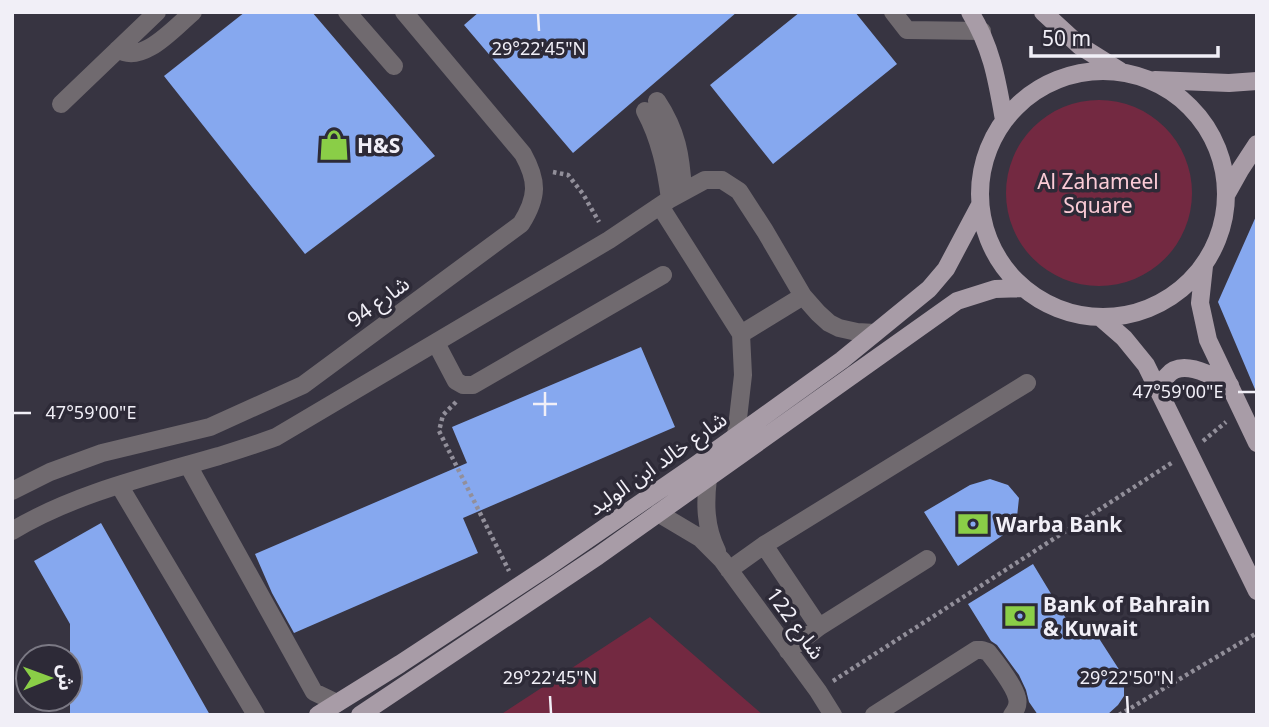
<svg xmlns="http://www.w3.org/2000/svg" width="1269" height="727" font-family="'Noto Sans','Noto Sans Arabic',sans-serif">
<rect width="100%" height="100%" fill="#373441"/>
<path fill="#732941" d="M1006 193a93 93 0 1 1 186 0a93 93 0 1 1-186 0Z
M650,617L763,715H500Z"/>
<path fill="#86a8ef" d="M245,12H312L435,156L305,254L164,76Z
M479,12H737L573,153L464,25Z
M800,12H855L897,64L773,164L710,85Z
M1257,214V394L1218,302Z
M641,347L675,427L463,518L478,553L294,633L272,593L255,554L467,463L452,427Z
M990,479L1008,485L1019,498L1017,517L1009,531L958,566L924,512L970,485Z
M101,523L210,715H70V624L34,561Z
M1033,564L1076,635L1091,626L1120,671L1124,682V696L1118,705L1107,715H1038L1029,702L1026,690L1019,675L997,645L991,641L968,604Z"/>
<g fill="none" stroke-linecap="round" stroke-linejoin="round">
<path stroke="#928f9a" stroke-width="4.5" stroke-dasharray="3.5 3.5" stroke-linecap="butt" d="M553,172L568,175L583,194L599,222
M456,402L443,415L439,431L509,571
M1203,441L1226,422
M833,681L1173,462
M1119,715L1257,633"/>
<path stroke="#706a6f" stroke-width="18" d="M347,12L394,66
M893,12L907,30L982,31
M118,49C142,66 175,27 193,12
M657,101C677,131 681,156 683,191
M61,104L157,12
M645,111C660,139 666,168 670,199
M660,206L741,334L743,375L736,436
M741,334L803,296
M436,343L456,381L463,385H473L663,275
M188,465L314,692L337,703
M708,478C705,503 705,527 717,551
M119,485L256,715
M12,491L50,472L102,453L210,427L303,385L521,224C538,197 538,181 523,154L404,12
M658,513L700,538L722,560L818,691L833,715
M12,531C75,493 150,476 219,456C238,450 257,444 276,437L609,240L670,199L705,180H722L739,191L765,231L803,296L818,313L829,323L839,328L857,332L875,333
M764,545L819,627
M729,570L764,545L1027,383
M788,651L819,627L927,559
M874,715L976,650H982L988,652C996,662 1015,687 1017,698C1019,705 1016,710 1012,715"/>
<path stroke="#a89ca7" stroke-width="18" d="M970,12C992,48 997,80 1004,120
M1043,12L1080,46L1120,71
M980 194a123 123 0 1 1 246 0a123 123 0 1 1-246 0Z
M1155,80L1229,83L1257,81
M1226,195L1240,170L1257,144
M1204,266L1200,303L1208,340L1257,443
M1101,318L1124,338L1146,365L1257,591
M1158,391C1161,386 1164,380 1167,376C1182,357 1214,377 1230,385
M318,715L400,664L549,566L696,465L842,360L929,289L946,269L980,205
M360,715L598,556L957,301L995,289L1022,288"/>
</g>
<path fill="none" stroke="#f1eff7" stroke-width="2.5" d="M538,14L539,31M545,392V416M1238,392H1255M533,404H557M14,413H31M550,696L551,713M1127,696L1128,713"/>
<defs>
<symbol id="shop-bare" viewBox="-9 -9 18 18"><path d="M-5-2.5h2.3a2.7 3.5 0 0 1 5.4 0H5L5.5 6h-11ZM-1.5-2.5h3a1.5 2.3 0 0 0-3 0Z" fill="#8ace47" stroke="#2d2a37" stroke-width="2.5" paint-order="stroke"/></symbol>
<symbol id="bank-bare" viewBox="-9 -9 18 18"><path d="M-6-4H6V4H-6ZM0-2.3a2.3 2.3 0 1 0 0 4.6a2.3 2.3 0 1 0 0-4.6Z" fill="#8ace47" stroke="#2d2a37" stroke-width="2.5" paint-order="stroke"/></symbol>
</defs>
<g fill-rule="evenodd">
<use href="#shop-bare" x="312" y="123" width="44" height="44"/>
<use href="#bank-bare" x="951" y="502" width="44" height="44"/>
<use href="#bank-bare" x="998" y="594" width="44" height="44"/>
</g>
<g text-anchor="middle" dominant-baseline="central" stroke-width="7" stroke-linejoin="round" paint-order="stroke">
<g font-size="21" font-weight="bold" fill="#f1eff7" stroke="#2d2a37" text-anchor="start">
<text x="357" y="145">H&amp;S</text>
<text x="996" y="524">Warba Bank</text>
<text x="1043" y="604">Bank of Bahrain<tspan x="1043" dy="24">&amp; Kuwait</tspan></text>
</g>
<g font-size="21" fill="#fbcbd6" stroke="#2d2a37">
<text x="1098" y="181">Al Zahameel<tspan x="1098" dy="24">Square</tspan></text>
</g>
<g font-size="21" fill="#f1eff7" stroke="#2d2a37">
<text transform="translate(378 301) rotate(-36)">شارع 94</text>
<text transform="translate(657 463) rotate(-35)">شارع خالد ابن الوليد</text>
<text transform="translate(796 623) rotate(54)">شارع 122</text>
</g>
</g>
<g font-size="18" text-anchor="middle" fill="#f1eff7" stroke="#2d2a37" stroke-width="7" stroke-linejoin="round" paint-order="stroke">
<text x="539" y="55">29°22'45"N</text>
<text x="1178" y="398">47°59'00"E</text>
<text x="91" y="419">47°59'00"E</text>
<text x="550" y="684">29°22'45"N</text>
<text x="1127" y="684">29°22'50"N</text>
</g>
<rect width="1269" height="727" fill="none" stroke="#f1eff7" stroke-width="28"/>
<g transform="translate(49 678) rotate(89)"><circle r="33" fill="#2d2a37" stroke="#7b7984" stroke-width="2"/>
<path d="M0-5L12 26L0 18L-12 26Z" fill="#8ace47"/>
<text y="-10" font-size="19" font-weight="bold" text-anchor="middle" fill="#f1eff7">ش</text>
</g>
<path d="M1031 46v10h187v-10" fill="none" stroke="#f1eff7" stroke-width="3.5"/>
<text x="1042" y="46" font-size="21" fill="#f1eff7" stroke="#2d2a37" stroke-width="5" paint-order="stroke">50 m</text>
</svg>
